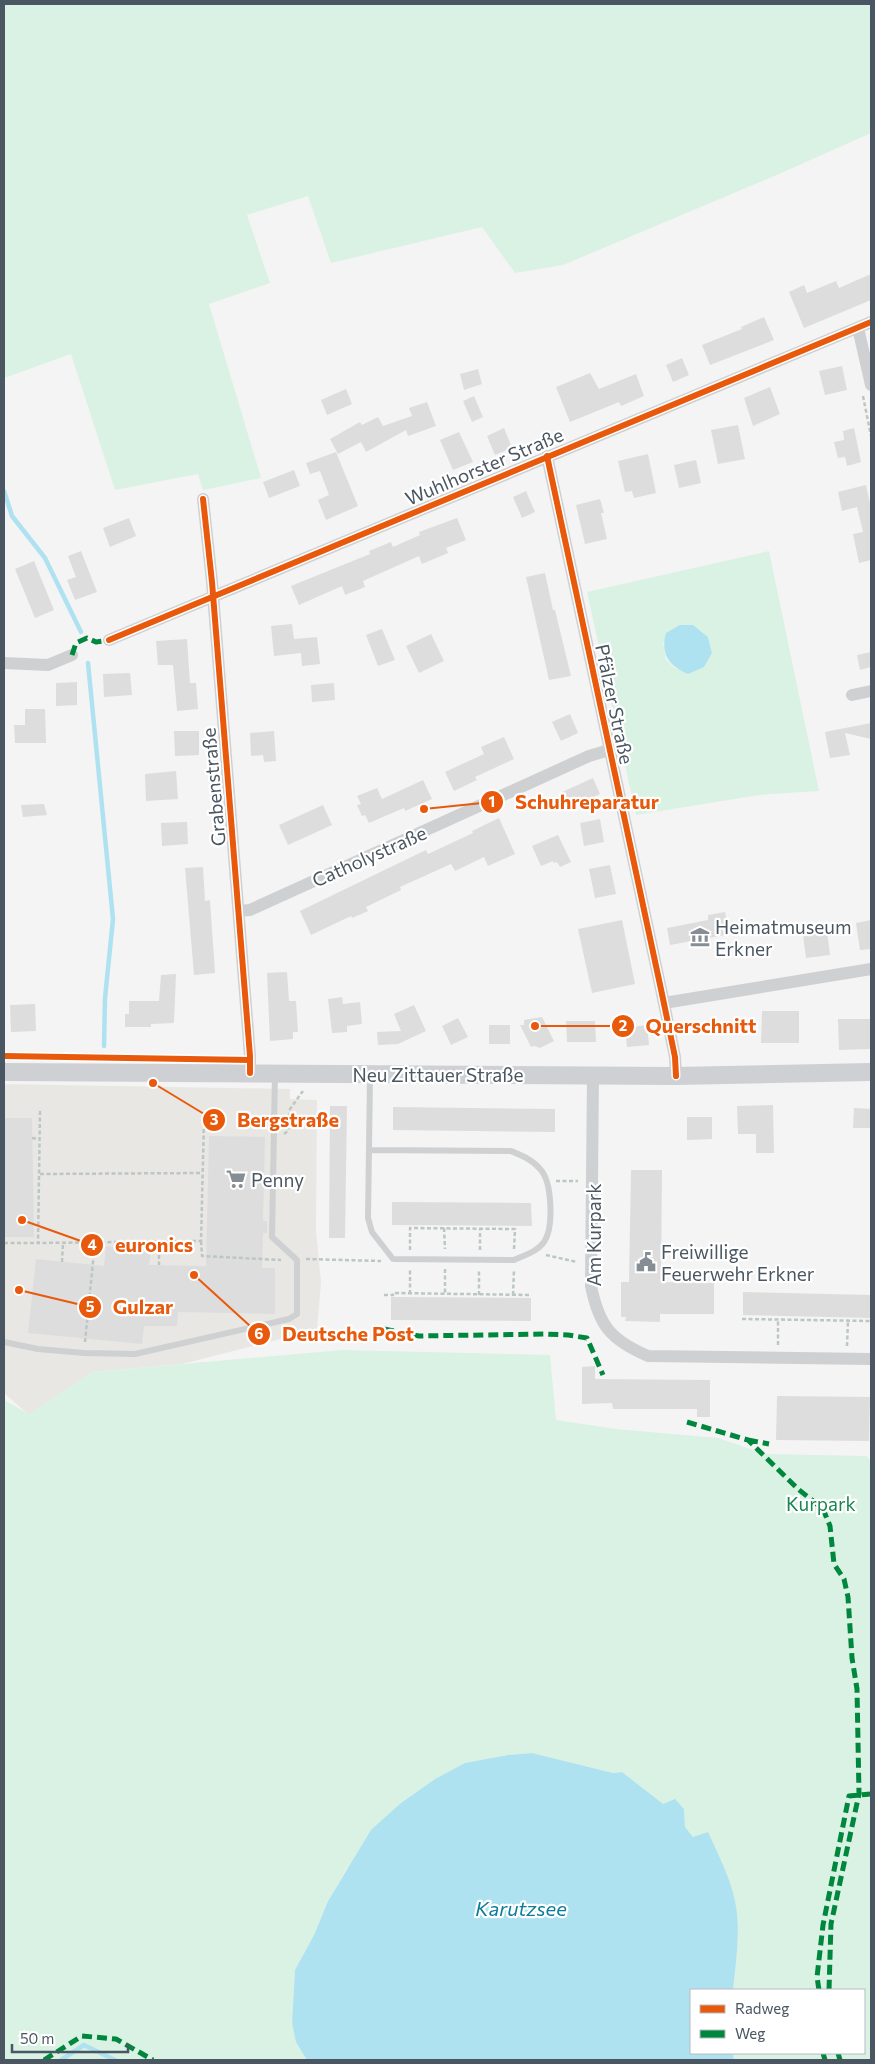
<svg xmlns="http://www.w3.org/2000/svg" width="875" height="2064" font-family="Commissioner,sans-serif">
<rect width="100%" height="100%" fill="#f4f4f4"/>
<path fill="#e8e7e3" d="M4,1084L290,1089V1099L317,1100L316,1232L321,1282L317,1330L182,1364L93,1372L29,1415L4,1393Z"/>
<path fill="#d9f2e3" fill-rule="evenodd" d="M4,4H871V133L779,174L563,265L515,273L482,227L331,263L308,196L247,215L270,283L209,304L261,478L203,490L198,474L115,490L71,354L4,378Z
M769,551L819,791L759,795L636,815L587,592ZM693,625L708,637L712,653L704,667L676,669L666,660L663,643Z
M342,1350L550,1355L556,1420L616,1429L718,1438L765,1454L866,1456L871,1461V2060H734L733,2053H864V1990H733L738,1940L693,1837L685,1827L684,1809L663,1805L622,1772L613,1773L532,1753L508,1755L465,1763L435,1779L401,1803L346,1870L328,1901L314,1935L295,1970L292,2022L307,2060H4V1400L29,1414L93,1372Z"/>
<path fill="#aee2f0" d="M680,625H693L708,637L712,653L704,667L688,674C669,666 660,655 666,633Z
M532,1753L613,1773L622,1772L663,1804L675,1799L684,1809L685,1827L693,1837L708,1832C718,1854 730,1877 735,1901C741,1931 736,1961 733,1990H691V2053H733L734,2060H307L296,2042L292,2022L295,1970L314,1935L328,1901L371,1830L401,1803L435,1779L465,1763L508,1755Z"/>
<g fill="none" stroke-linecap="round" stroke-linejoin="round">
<path stroke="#aee2f0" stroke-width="4.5" d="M4,491L12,516L45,558L81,632
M88,663L113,919L105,998L104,1046
M61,2060L84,2045L115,2060"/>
</g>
<path fill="#ddddde" d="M871,274V300L804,328L789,292L804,285L807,293L836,281L839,288Z
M764,317L774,340L710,365L702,345L742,329L741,327Z
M682,358L689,375L673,382L666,365Z
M842,366L847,390L825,395L819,371Z
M478,369L482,384L464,390L460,374Z
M590,373L599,389L636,374L644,396L621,406L619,402L570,422L556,387Z
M770,387L780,414L753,426L744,398Z
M346,389L352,404L327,415L321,400Z
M474,396L483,417L472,422L463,401Z
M427,402L436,426L408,436L406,430L366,452L361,442L338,454L330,439L360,422L362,425L378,417L383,426L412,416L409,408Z
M738,425L745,459L718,464L711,430Z
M504,428L512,448L495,455L487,436Z
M854,428L861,462L847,466L845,457L838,458L834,442L844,440L843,431Z
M459,432L473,462L453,470L440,440Z
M336,452L358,506L326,520L318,500L329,495L320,471L310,474L306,463Z
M648,454L656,493L634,498L632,491L625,492L618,461Z
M696,460L701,483L679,488L674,465Z
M294,470L300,486L269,498L263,482Z
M866,485L871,508V560L859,563L853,534L863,532L857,507L842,511L838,492Z
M526,491L535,512L522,518L513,497Z
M600,499L604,513H601L607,539L585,544L576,505Z
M129,518L136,536L110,547L103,528Z
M457,518L466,540L446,548L448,553L422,564L419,556L363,581L365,587L345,595L342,586L299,605L291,586L370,554L369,551L391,542L393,547L420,535L419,532Z
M81,551L97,592L75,600L67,580L76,577L68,556Z
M34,561L54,610L35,618L15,569Z
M545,573L553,610H555L571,676L549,680L526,577Z
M292,624L294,639L317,637L320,664L302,666L301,653L274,656L271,626Z
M382,629L395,660L378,666L366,635Z
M431,634L444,661L419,673L406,646Z
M187,639L190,683H196L198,709L177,711L173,665H158L156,641Z
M871,652V667L860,670L857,655Z
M130,673L132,695L104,697L103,674Z
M77,682V705L56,706V683Z
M334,683L335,700L312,702L311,685Z
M25,709H45L46,743H15L14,725H25Z
M570,714L578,733L561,741L552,722Z
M871,723V739L845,733L850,755L830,758L825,732Z
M174,731H199V755L175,756Z
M274,731L276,761L264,762L263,755L251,756L250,733Z
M504,737L514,759L475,777L477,780L454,791L445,772L484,754L481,747Z
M176,771L178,799L146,801L145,774Z
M593,778L600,794L567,809L560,793Z
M423,780L432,799L405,811L404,808L369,823L365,815L362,816L357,805L361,804L357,796L377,788L382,799Z
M44,804L47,815L23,817L21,805Z
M323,805L332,825L288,845L279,825Z
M499,818L515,854L488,866L484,857L455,871L451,864L400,887L401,890L366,907L368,911L352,918L351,916L311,935L300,911L399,863L426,850L428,854L473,833L472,831Z
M600,819L604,842L584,846L580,823Z
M187,822L188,844L162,846L161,823Z
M558,835L571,862L560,867L557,862L554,863L553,861L541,866L532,846Z
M610,865L616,894L595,898L589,869Z
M203,867L205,901L210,900L215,973L194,975L185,868Z
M725,912L730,934L670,945L667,928L708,920V915Z
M622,920L635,984L592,993L578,929Z
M871,920V949L860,950L856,923Z
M827,931L830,955L806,958L803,935Z
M287,972L289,1001H296L298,1032H293V1039L270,1041L267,973Z
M176,974L174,1023L151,1024V1027H125V1014H129V1001H159L161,975Z
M342,997L343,1004L360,1002L362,1024L347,1026V1032L332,1033L328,999Z
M35,1004L36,1031L11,1032L10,1005Z
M414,1005L426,1031L398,1044L378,1045L377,1032L401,1031L394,1014Z
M762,1011H799V1043H761Z
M542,1017L554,1041L540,1048L534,1046L531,1047L520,1025H524V1020Z
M458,1018L468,1037L451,1045L442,1026Z
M838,1019H871V1049L839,1050Z
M566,1021H595L596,1042H567Z
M489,1025H510V1044H489Z
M647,1025L649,1045L627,1047L625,1028Z
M773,1105L774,1153H756V1134H738L737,1106Z
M330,1106H347L345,1238H329Z
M393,1107L555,1109V1132L393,1130Z
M854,1108L871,1109V1128H853Z
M687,1117H712V1139L687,1140Z
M4,1118H32L34,1237H4Z
M209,1136L265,1137L263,1221H267V1233H263L262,1268H275V1314L178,1312L177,1326H144L142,1344L28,1333L36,1259L104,1266L106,1246L151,1250L149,1265L206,1266Z
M631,1170H662L661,1282L714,1283V1314H660V1322L625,1321L626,1317H621V1282H629Z
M392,1202L531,1203L532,1226L392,1225Z
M743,1292L871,1295V1318L743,1315Z
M391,1297L531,1298V1321L391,1320Z
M595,1366V1379L710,1380V1417H697V1409H613L612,1403L582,1404V1367Z
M777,1396L870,1397L869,1441L776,1440Z"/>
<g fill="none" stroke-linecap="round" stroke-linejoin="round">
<path stroke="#bcc7c4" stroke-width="2.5" stroke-dasharray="4 2.5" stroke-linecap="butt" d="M863,396L871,436
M40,1111L38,1243L201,1241L204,1120
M284,1134L288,1131L290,1109L303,1091
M32,1138L40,1139
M40,1174L202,1173
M556,1181H578
M444,1228L445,1249
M201,1241L202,1256L281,1260
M159,1242V1265
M4,1243H38
M410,1250V1228L515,1229L514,1249
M480,1250V1229
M546,1255L577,1262
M306,1259L381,1261
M62,1262L63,1243
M445,1269V1294
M410,1294V1270
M384,1295H393V1293L531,1295
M479,1295V1270
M513,1295L514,1270
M742,1319L871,1321
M85,1342L96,1232
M778,1345V1320
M847,1346L848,1321"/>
<path stroke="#ced0d2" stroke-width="6" d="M370,1077L368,1218L372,1232L393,1259L514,1260C524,1255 537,1252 544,1242C554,1228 552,1183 541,1170C533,1160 523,1156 511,1151L370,1150
M4,1342L38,1349L84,1353L135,1354L289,1319L297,1314V1260L272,1237L275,1074"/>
<path stroke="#ced0d2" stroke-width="12" d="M858,328L871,385
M547,456L662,994L675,1057L676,1076
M203,499L212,582L250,1056V1073
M109,640L871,322
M4,663L48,665L72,655
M852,695L871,691
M239,911L250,910L589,756L609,750
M664,1003L871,969
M593,1075L591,1286C599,1326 611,1340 648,1356L871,1359"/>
<path stroke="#ced0d4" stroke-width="18" d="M4,1072L676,1076L871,1072"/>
<path stroke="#00873e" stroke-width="5" stroke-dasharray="10 5" stroke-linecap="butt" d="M72,655L76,643L87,638L96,642L109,640
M384,1329L419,1336L544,1334L568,1335L587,1338L603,1375
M687,1422L748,1440L798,1489L823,1509L830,1526L834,1564L844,1579L848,1597L852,1658L857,1689L859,1794L831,1924L829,1990
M748,1440L769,1444
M819,1990L817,1977L823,1925L849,1796L871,1794
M823,2053L825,2060
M838,2053L840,2060
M44,2060L82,2036L116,2039L153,2060"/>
<defs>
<path id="cycleway" d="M547,456L662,994L675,1057L676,1076
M203,499L212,582L250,1056V1073
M109,640L871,322
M4,1056L250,1060"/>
</defs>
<use href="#cycleway" stroke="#fff" stroke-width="9"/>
<use href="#cycleway" stroke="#e8590c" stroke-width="6"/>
</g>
<defs>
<symbol id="museum-bare" viewBox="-9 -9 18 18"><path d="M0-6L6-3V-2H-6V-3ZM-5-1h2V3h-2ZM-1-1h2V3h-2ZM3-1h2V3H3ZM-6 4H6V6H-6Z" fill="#868d94" stroke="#fff" stroke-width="2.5" paint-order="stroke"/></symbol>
<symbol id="supermarket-bare" viewBox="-9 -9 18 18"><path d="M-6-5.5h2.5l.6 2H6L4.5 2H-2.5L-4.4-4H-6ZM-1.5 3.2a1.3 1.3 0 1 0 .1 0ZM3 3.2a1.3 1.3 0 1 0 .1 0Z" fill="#868d94" stroke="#fff" stroke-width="2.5" paint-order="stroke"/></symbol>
<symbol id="civic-bare" viewBox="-9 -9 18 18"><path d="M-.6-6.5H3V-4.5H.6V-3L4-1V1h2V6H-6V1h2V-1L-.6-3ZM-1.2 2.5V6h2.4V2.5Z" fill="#868d94" stroke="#fff" stroke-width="2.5" paint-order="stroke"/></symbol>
</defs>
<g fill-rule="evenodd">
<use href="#museum-bare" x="686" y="923" width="28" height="28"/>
<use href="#supermarket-bare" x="222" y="1165" width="28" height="28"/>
<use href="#civic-bare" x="632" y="1248" width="28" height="28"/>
</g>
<g text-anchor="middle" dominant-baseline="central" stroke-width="4.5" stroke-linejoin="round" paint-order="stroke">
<g font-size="19" fill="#4a5661" stroke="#fff">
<text transform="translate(484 466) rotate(-23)">Wuhlhorster Straße</text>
<text transform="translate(615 704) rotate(78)">Pfälzer Straße</text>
<text transform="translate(213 787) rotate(-95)">Grabenstraße</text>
<text transform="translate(369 856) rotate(-24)">Catholystraße</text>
<text x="438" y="1074">Neu Zittauer Straße</text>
<text transform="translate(593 1235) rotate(-90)">Am Kurpark</text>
</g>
<g font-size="19" fill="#4a5661" stroke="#fff" text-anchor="start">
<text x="715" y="926">Heimatmuseum<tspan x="715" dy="22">Erkner</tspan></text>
<text x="251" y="1179">Penny</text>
<text x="661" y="1251">Freiwillige<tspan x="661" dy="22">Feuerwehr Erkner</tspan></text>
</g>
<g font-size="19" fill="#17864f" stroke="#fff">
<text x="821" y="1503">Kurpark</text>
</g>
<g font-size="20" font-style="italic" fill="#0c7c9b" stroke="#fff">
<text x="521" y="1908">Karutzsee</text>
</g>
</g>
<path fill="none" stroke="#e8590c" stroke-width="2" d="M424 809L492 802M535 1026L623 1026M153 1083L214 1120M22 1220L92 1245M19 1290L90 1307M194 1275L259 1334"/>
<g fill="#e8590c" stroke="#fff" stroke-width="2">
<circle cx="424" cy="809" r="5"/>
<circle cx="535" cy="1026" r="5"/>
<circle cx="153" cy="1083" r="5"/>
<circle cx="22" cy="1220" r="5"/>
<circle cx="19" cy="1290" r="5"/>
<circle cx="194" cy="1275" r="5"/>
<circle cx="492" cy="802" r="12"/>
<circle cx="623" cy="1026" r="12"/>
<circle cx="214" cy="1120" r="12"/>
<circle cx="92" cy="1245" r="12"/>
<circle cx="90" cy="1307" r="12"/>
<circle cx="259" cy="1334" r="12"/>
</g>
<g font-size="15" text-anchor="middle" font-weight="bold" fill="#fff">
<text x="492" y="807">1</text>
<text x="623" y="1031">2</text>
<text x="214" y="1125">3</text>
<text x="92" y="1250">4</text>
<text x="90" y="1312">5</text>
<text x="259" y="1339">6</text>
</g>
<g font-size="20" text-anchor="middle" font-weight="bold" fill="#e8590c" stroke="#fff" stroke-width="4.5" stroke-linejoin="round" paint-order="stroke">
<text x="587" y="809">Schuhreparatur</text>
<text x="701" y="1033">Querschnitt</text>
<text x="288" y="1127">Bergstraße</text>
<text x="154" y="1252">euronics</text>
<text x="143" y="1314">Gulzar</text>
<text x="348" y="1341">Deutsche Post</text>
</g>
<rect width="875" height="2064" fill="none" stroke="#4a5661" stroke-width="10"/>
<rect x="690" y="1989" width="175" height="65" fill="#ffffff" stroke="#b7bbc0"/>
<rect x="700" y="2005" width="25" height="8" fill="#e8590c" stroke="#b7bbc0"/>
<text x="735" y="2014" font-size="15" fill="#4a5661">Radweg</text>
<rect x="700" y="2030" width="25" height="8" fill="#00873e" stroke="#b7bbc0"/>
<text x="735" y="2039" font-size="15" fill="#4a5661">Weg</text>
<path d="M12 2044v8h116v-8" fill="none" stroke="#4a5661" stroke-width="2.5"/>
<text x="20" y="2044" font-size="15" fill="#4a5661" stroke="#ffffff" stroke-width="4" paint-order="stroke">50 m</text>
</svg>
